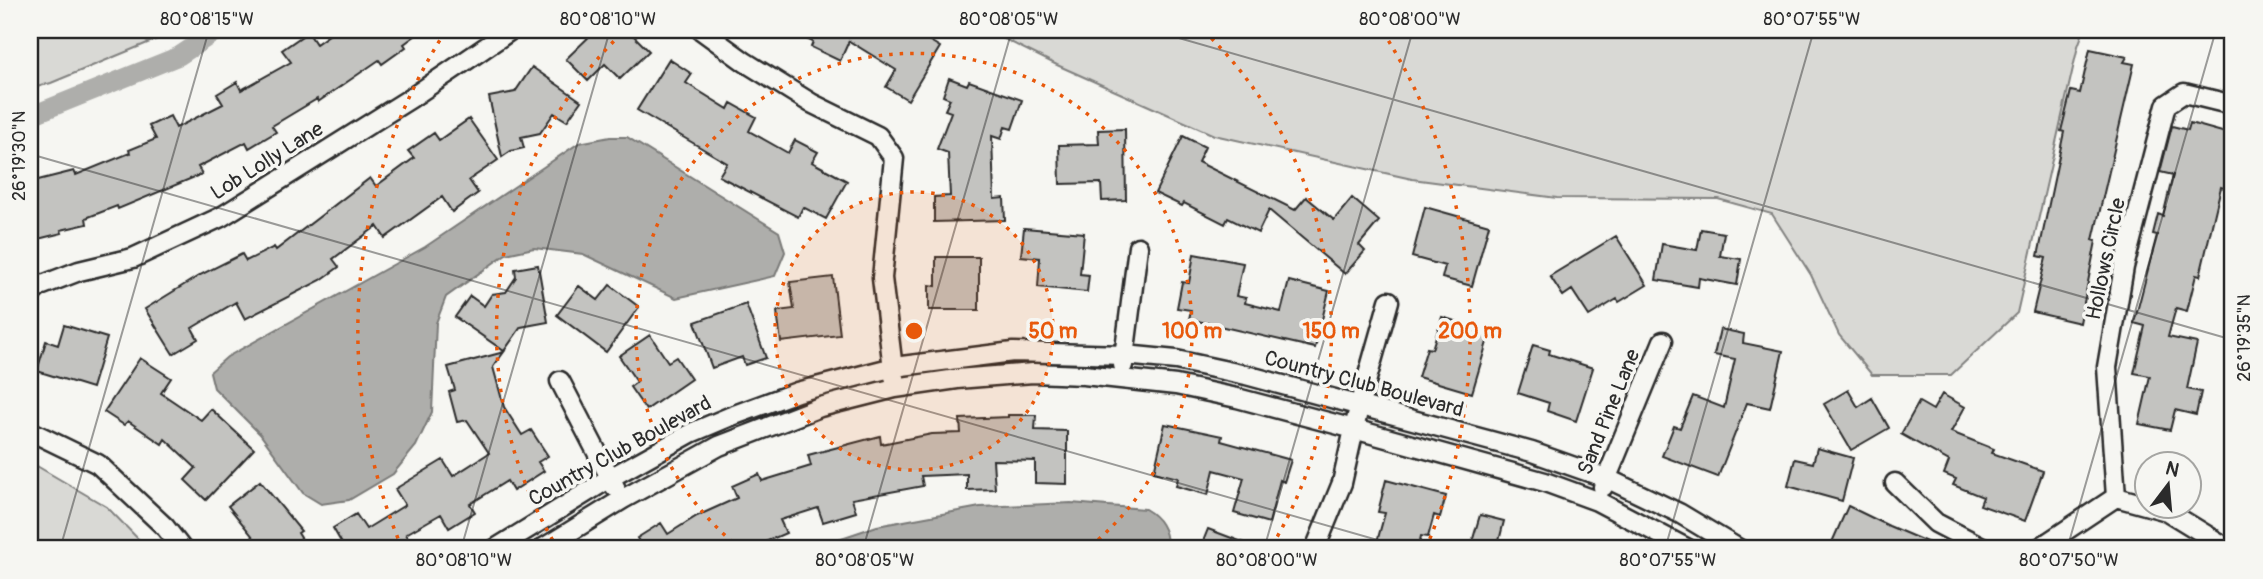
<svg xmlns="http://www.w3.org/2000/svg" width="2263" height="579" font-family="Pangolin,sans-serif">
<rect width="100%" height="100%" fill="#f6f6f2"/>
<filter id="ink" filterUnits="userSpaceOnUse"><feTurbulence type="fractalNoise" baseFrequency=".0143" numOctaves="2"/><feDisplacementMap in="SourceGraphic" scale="14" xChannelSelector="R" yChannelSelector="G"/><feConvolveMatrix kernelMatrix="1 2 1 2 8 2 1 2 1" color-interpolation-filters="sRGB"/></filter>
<g filter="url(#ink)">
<path fill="#d9d9d5" stroke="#828280" stroke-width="2" d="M30,30H179L51,83L30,89Z
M986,30H2084L2078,46L2017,313L1951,375H1872L1839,335L1811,275L1772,214L1718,199L1557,198L1412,179L1214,135L1057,65Z
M30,462L107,507L148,549H30Z"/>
<path fill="#aeaeab" stroke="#7a7a78" stroke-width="2" d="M610,137H627L779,232L785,252L775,276L676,298L583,254L534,248L506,254L446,297L436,323L432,412L416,446L393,474L349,500L321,504L303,493L260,434L214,388L210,372L227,357L425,247L579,143Z
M1071,503L1145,509C1161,518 1168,531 1167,549H809L877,526L980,507Z"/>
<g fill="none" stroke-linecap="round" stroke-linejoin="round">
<path stroke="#aeaeab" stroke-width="19" d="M30,116L179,56L218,30"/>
</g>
<path fill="#c3c3c0" stroke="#2b2b2b" stroke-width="2" d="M336,30H423L404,44L406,47L382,64L379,60L318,102L317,99L272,126L276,132L249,148L246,142L198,167L202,174L118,209L117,206L86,218L87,224L61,230L62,233L30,241V182L74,171L76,175L130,153L129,150L156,139L149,126L170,116L176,128L223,104L217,94L237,82L241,90L291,62L282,50L308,32L316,44Z
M596,30H628L649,51L620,79L605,64L588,81L566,59Z
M787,30H912L940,47L908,100L886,87L896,70L849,41L840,61L811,47L813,42Z
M2090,49L2127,57L2124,62L2134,64L2093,240L2096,241L2080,323L2033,312L2046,258L2038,256L2064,132L2061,131L2071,91L2080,93Z
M669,59L692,74L686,83L728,109L731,103L756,117L749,131L788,153L795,140L818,152L812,162L847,181L826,219L803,207L798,217L719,176L727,163L637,110Z
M532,67L581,101L567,121L554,113L540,133L521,137L524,148L511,151L502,157L489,97L515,92Z
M949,78L967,85L969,81L1022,100L1012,129L1005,127L1001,139L992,136L994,199L1004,198L1005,220L934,222V197L950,196L948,153L937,149L951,112L945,110L950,99L943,96Z
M469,119L498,160L469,180L478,193L452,212L442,197L385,238L377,226L333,259L339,267L321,280L245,319L236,302L192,328L198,339L173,354L145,309L200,275L242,254L246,261L274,247L276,250L370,178L376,186L414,158L408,151L434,133L439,140Z
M2190,123L2233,135V176L2230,190L2221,187L2200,276L2196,275L2187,311L2176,308L2168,337L2197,343L2187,389L2201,392L2196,415L2175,410L2170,430L2139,424L2150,376L2134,373L2145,326L2134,323L2157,235L2153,234L2158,214L2163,216L2173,175L2160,172L2172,126L2188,130Z
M1125,129L1126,200L1102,201L1101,183L1060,184L1059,145L1099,144L1098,130Z
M1183,136L1205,147L1198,162L1295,210L1306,197L1334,220L1352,198L1379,221L1359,245L1365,251L1345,274L1269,210L1258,233L1228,218L1225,224L1184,203L1182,206L1155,193Z
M1425,207L1489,225L1472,286L1442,278L1445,266L1412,257Z
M1024,228L1084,233L1080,274L1089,275L1087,292L1038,287L1040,258L1021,256Z
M1701,229L1724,233L1720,256L1741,259L1737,285L1699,278L1698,287L1656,280L1662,244L1697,250Z
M1616,236L1647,285L1619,302L1617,299L1589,316L1572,290L1563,296L1550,276Z
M1194,254L1243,263L1236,296L1246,298L1245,303L1281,312L1289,281L1329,291L1315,348L1189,319L1191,310L1177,308L1182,282L1189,283Z
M936,257H979V310H929V285L936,286Z
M538,265L548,322L521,327L504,351L455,317L470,296L484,306L492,294L506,292L516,277L515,269Z
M833,277L840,335L781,342L777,311L794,309L790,282Z
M610,285L639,307L606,352L557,315L579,286L598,300Z
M746,304L766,358L745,365L742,357L712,368L695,322Z
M1442,317L1490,332L1472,393L1418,377L1427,348L1432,349Z
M64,325L107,338L92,388L37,371L46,341L58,345Z
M1720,329L1744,334L1743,343L1783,351L1770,408L1747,403L1718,477L1662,456L1674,426L1680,428L1693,396L1724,408L1735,359L1714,355Z
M650,335L668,362L676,357L691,379L646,410L630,387L637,382L619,356Z
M1533,345L1550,350L1549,354L1593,368L1576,421L1547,411L1549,403L1518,393Z
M504,352L493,367L504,407L522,435L531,430L548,456L538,462L544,471L513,491L507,481L470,504L475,512L449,528L441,514L406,534L415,549H345L333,528L356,514L366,529L405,505L395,489L443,460L453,476L489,453L467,420L457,422L449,392L455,390L448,367Z
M140,358L171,378L161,393L201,420L211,409L254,449L206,500L185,480L196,468L165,439L162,444L128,421L124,425L104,412Z
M1848,390L1858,407L1872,398L1889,428L1851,450L1824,404Z
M1942,394L1965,407L1951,432L1994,449L1992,453L2043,471L2025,521L1980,505L1983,497L1953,485L1956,479L1944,474L1949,461L1901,434L1919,402L1933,410Z
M1008,415H1036L1035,430L1067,431V484L1035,483V461L993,460L995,489L967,490V474L921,476L923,486L852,499L856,512L823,522L818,508L780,520L786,533L749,549H643L637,538L661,523L668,534L697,516L737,498L732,486L759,474L762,481L811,466L808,455L880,436L881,444L932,434L961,433L960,419L1008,417Z
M1165,424L1222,436L1221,441L1291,460L1284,482L1280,480L1269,523L1234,513L1244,478L1214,470L1208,495L1176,486L1178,478L1154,472Z
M1817,448L1853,458L1842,501L1788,486L1795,459L1813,463Z
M1386,480L1446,496L1440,517L1434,515L1428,537L1421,536L1418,549H1375L1385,513L1378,512Z
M260,481L301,531L298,533L308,549H241L254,538L228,506Z
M1848,506L1889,526L1943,549H1829Z
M1480,515L1504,521L1497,549H1470Z
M1208,529L1258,548V549H1200Z"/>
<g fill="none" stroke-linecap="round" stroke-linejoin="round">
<defs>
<path id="minor" d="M701,30L745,62L811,103L878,136L894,158L882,278L894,377
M30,295L40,286L79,271L133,258L221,217L411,98L511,30
M1123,365L1138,247
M560,381L615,487
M30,431L98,464L165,527L182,549
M1895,483L1936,523L1986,549
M1603,487L1663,341
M495,549L610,478L691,433L729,417L797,392L894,367L1013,352L1125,355L1176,360L1246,375L1532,452L1606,478L1679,513L1739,549
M542,549L623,499L719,446L820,407L895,388L957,379L1033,373L1084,375L1176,385L1237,398L1354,429L1545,482L1597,501L1688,549
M1315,549L1342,483L1359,407L1389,301
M2038,549L2116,497
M2229,549L2167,511L2116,497L2107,367L2124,267L2166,105L2184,93L2233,105"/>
</defs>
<use href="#minor" stroke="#2b2b2b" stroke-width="23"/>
<use href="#minor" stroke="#f6f6f2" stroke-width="18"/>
</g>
</g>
<path fill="none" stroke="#2b2b2b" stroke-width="2" stroke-opacity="0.45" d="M1151,30L2233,340M30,154L1409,549M60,549L209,30M461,549L610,30M863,549L1012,30M1264,549L1413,30M1665,549L1814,30M2067,549L2216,30"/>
<circle cx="914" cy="331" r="139" fill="#e8590c" fill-opacity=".12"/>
<g fill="none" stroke="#e8590c" stroke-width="3.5" stroke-dasharray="3.5 7">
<circle cx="914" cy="331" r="139"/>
<path d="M741 549A278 278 0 1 1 1087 549"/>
<path d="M558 549A417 417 0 0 1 624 31M1204 31A417 417 0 0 1 1270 549"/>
<path d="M402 548A556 556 0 0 1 445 32M1383 32A556 556 0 0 1 1426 548"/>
</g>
<g text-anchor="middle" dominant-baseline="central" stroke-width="7" stroke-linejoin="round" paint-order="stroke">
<g font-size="21" fill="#2b2b2b" stroke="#f6f6f2">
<text transform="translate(267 161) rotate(-32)">Lob Lolly Lane</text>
<text transform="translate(2106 259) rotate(-78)">Hollows Circle</text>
<text transform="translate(1364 384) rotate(15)">Country Club Boulevard</text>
<text transform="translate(1609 412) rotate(-68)">Sand Pine Lane</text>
<text transform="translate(620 451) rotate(-29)">Country Club Boulevard</text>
</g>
</g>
<circle cx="914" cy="331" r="10" fill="#e8590c" stroke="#f6f6f2" stroke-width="3.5"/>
<g font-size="21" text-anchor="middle" font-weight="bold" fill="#e8590c" stroke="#f6f6f2" stroke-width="7" stroke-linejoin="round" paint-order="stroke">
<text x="1053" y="338">50 m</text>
<text x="1192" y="338">100 m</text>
<text x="1331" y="338">150 m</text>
<text x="1470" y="338">200 m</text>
</g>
<rect width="2263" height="579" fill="none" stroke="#f6f6f2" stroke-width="77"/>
<g transform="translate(2168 485) rotate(16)"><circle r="33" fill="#f6f6f2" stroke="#a5a5a2" stroke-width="2"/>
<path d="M0-5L12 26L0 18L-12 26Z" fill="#2b2b2b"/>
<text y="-10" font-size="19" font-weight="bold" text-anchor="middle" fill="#2b2b2b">N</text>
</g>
<rect x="38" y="38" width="2186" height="502" fill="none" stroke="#2b2b2b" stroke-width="2.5"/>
<g font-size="18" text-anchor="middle" fill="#2b2b2b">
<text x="207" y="25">80°08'15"W</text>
<text x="608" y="25">80°08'10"W</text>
<text x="1009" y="25">80°08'05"W</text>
<text x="1410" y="25">80°08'00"W</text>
<text x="1812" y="25">80°07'55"W</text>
<text transform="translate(19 156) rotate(-90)" y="6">26°19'30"N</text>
<text transform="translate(2244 338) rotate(-90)" y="6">26°19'35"N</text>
<text x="464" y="566">80°08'10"W</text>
<text x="865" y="566">80°08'05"W</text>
<text x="1267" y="566">80°08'00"W</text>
<text x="1668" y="566">80°07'55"W</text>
<text x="2069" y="566">80°07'50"W</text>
</g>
</svg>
